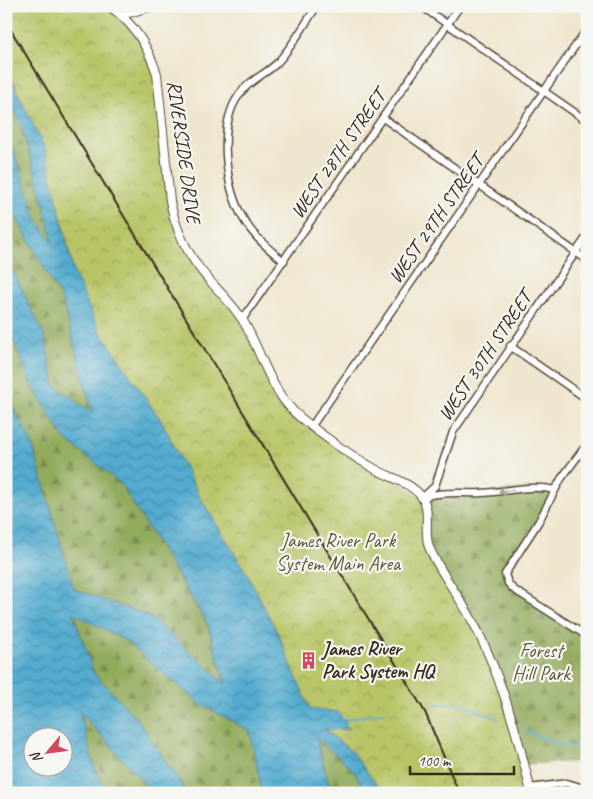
<svg xmlns="http://www.w3.org/2000/svg" width="593" height="799" font-family="Caveat,sans-serif">
<defs>
<pattern id="forest-firs" width="22" height="20" patternUnits="userSpaceOnUse" patternTransform="scale(1.25)"><rect width="22" height="20" fill="#92aa5b"/><path d="M5 1l3.5 6h-7zM16 11l3.5 6h-7z" fill="#788b4b"/></pattern>
<pattern id="park-crowns" width="20" height="18" patternUnits="userSpaceOnUse" patternTransform="scale(1.25)"><rect width="20" height="18" fill="#b8c466"/><path d="M2 6a3 3 0 1 1 6 0M12 15a3 3 0 1 1 6 0" fill="none" stroke="#979f53"/></pattern>
<pattern id="water-waves" width="16" height="10" patternUnits="userSpaceOnUse" patternTransform="scale(1.25)"><rect width="16" height="10" fill="#52abcf"/><path d="M0 5q4-4 8 0t8 0" fill="none" stroke="#458ba7"/></pattern>
</defs>
<rect width="100%" height="100%" fill="#f6f6f2"/>
<filter id="ink" filterUnits="userSpaceOnUse"><feTurbulence type="fractalNoise" baseFrequency=".02" numOctaves="2"/><feDisplacementMap in="SourceGraphic" scale="10" xChannelSelector="R" yChannelSelector="G"/><feConvolveMatrix kernelMatrix="1 2 1 2 8 2 1 2 1" color-interpolation-filters="sRGB"/></filter>
<filter id="wash" filterUnits="userSpaceOnUse"><feTurbulence type="fractalNoise" baseFrequency=".0096" numOctaves="4" result="noise"/><feDisplacementMap in="SourceGraphic" scale="20" xChannelSelector="R" yChannelSelector="G"/><feGaussianBlur stdDeviation="1.12" result="paint"/><feColorMatrix in="noise" values="0 0 0 0 0 0 0 0 0 0 0 0 0 0 0 0 0 1.4 0 .05"/><feComposite in="paint" operator="in"/></filter>
<g filter="url(#wash)">
<rect width="100%" height="100%" fill="#efe6ce"/>
<path fill="url(#forest-firs)" stroke="#666a3c" d="M6,94C29,142 41,193 54,245L37,220L6,128Z
M6,199L62,300L93,413L55,386L44,335L6,256Z
M6,323L31,383L65,439L121,484L207,624L226,686L149,616L74,589L32,444L6,394Z
M527,489L555,490L507,568L508,583L587,635V761L524,764L432,552L422,498Z
M73,612L126,641L199,703L250,731L262,793H187L138,720L94,673Z
M79,711L152,790L153,793H106L94,766Z
M316,736L352,769L368,793H331Z"/>
<path fill="url(#park-crowns)" stroke="#7a7742" d="M6,6H109L122,15L154,65L170,201L182,241L231,305L277,390L295,414L422,498L427,540L491,660L531,793H383L352,752L325,729H349L343,720L310,710L279,636L249,577L201,499L162,422L99,330L74,273L63,223L11,75L6,68Z"/>
<path fill="url(#water-waves)" stroke="#466a76" fill-rule="evenodd" d="M6,68L45,149L74,273L99,330L162,422L201,499L249,577L279,636L310,709L338,712L349,729L325,730L352,752L383,793H368L352,769L316,737L331,793H262L250,731L199,703L126,641L73,613L94,673L138,720L187,793H153L80,712L94,766L106,793H6V394L32,444L74,589L149,616L226,684L207,623L121,484L65,439L31,383L6,323V256L44,335L55,386L93,413L62,300L6,199V128L37,220L53,243L41,192L20,122L6,94ZM32,736H62V766H32Z"/>
<g fill="none" stroke-linecap="round" stroke-linejoin="round">
<path stroke="#52abcf" stroke-width="2" d="M435,704H460L499,719
M343,720L386,712
M524,730L561,745L587,748"/>
</g>
</g>
<g filter="url(#ink)">
<g fill="none" stroke-linecap="round" stroke-linejoin="round">
<defs>
<path id="minor" d="M421,6L587,121
M383,118L587,260
M284,261C268,249 254,237 244,220C225,188 217,126 239,95C249,80 265,75 277,63C292,47 304,25 317,6
M242,320L460,6
M510,346L587,399
M311,427L587,29
M587,444L561,479L539,521L505,574L508,583L513,589L587,636
M427,496C445,491 463,494 481,493C506,492 531,484 555,490
M422,498L435,486L453,432L587,236
M530,788L567,783L587,789"/>
<path id="tertiary" d="M109,6C134,23 148,46 157,74L170,201C176,232 189,258 210,281C221,293 233,305 242,319C262,351 270,394 301,418C324,437 350,455 375,469C389,477 411,483 421,496C432,510 423,531 429,547C440,573 460,597 473,622C501,675 518,734 531,793
M122,15L153,6"/>
</defs>
<use href="#minor" stroke="#564638" stroke-width="9"/>
<use href="#tertiary" stroke="#564638" stroke-width="10"/>
<use href="#minor" stroke="#fff" stroke-width="6"/>
<use href="#tertiary" stroke="#fff" stroke-width="8"/>
<path stroke="#3b2a1e" stroke-width="2" d="M6,22L425,712L459,793"/>
</g>
<defs><path id="oneway-shaft" d="M-6 0H5M1.5-3L5.5 0L1.5 3" fill="none" stroke-width="1.6" stroke-linecap="round" stroke-linejoin="round" transform="scale(1.25)"/></defs>
<use stroke="#a79f9a" href="#oneway-shaft" transform="translate(506 491) rotate(173)"/>
</g>
<defs>
<symbol id="building-bare" viewBox="-9 -9 18 18"><path d="M-4-6H4V6H1V3H-1V6H-4ZM-2.5-4.3h1.7v1.8h-1.7ZM.8-4.3h1.7v1.8H.8ZM-2.5-1h1.7V.8h-1.7ZM.8-1h1.7V.8H.8Z" fill="#d1495b" stroke="#f6f6f2" stroke-width="2.5" paint-order="stroke"/></symbol>
</defs>
<g fill-rule="evenodd">
<use href="#building-bare" x="296" y="648" width="25" height="25"/>
</g>
<g text-anchor="middle" dominant-baseline="central" stroke-width="4.5" stroke-linejoin="round" paint-order="stroke">
<g font-size="20" fill="#3b2a1e" stroke="#f6f6f2">
<text transform="translate(184 152) rotate(82)">RIVERSIDE DRIVE</text>
<text transform="translate(338 154) rotate(-55)">WEST 28TH STREET</text>
<text transform="translate(436 219) rotate(-55)">WEST 29TH STREET</text>
<text transform="translate(485 356) rotate(-56)">WEST 30TH STREET</text>
</g>
<g font-size="20" fill="#605834" stroke="#f6f6f2">
<text x="338" y="540">James River Park<tspan x="338" dy="23">System Main Area</tspan></text>
<text x="541" y="650">Forest<tspan x="541" dy="23">Hill Park</tspan></text>
</g>
<g font-size="20" font-weight="bold" fill="#3b2a1e" stroke="#f6f6f2" text-anchor="start">
<text x="322" y="648">James River<tspan x="322" dy="23">Park System HQ</tspan></text>
</g>
</g>
<rect width="593" height="799" fill="none" stroke="#f6f6f2" stroke-width="25"/>
<g transform="translate(48 752) rotate(241)"><circle r="24" fill="#f6f6f2" stroke="#aba49d"/>
<path d="M0-4L9 19L0 12L-9 19Z" fill="#d1495b"/>
<text y="-8" font-size="14" font-weight="bold" text-anchor="middle" fill="#3b2a1e">N</text>
</g>
<path d="M410 766v8h104v-8" fill="none" stroke="#3b2a1e" stroke-width="2.5"/>
<text x="418" y="766" font-size="15" fill="#3b2a1e" stroke="#f6f6f2" stroke-width="4" paint-order="stroke">100 m</text>
</svg>
